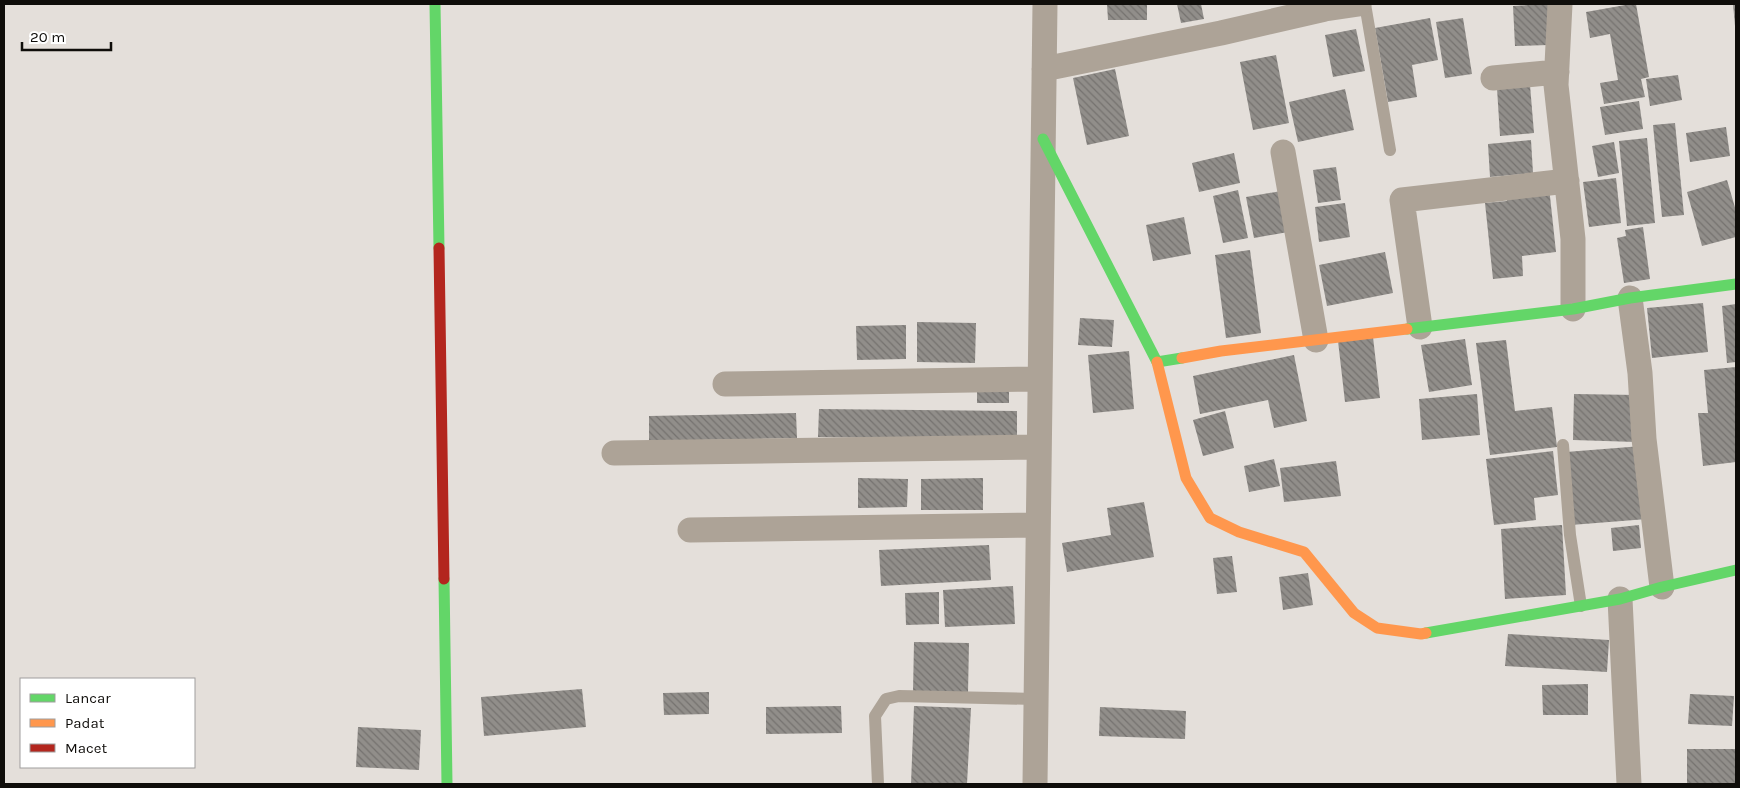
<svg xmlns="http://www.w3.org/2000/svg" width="1740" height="788" font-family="Karla,sans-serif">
<defs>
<pattern id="building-back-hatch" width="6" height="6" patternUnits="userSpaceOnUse" patternTransform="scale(1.25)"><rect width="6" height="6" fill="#918e8a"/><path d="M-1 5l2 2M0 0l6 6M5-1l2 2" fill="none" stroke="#75726f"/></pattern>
</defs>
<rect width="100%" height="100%" fill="#e4dfda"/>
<path fill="url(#building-back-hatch)" d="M1107,4H1147V20H1108Z
M1177,4H1201L1204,19L1181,23Z
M1548,4L1549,45L1515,46L1513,6Z
M1631,4H1636L1649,77L1641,79L1645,97L1604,104L1600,83L1618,80L1610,34L1590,38L1586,12Z
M1733,4H1736V26H1735Z
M1430,18L1438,60L1412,65L1417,97L1388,102L1375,28Z
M1463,18L1472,74L1445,78L1436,22Z
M1356,29L1365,71L1333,77L1325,35Z
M1276,55L1289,123L1253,130L1240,62Z
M1115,69L1129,136L1087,145L1073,78Z
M1678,75L1682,100L1650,106L1646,79Z
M1530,85L1534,133L1500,136L1497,88Z
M1345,89L1354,130L1298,142L1289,102Z
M1639,101L1643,129L1605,135L1600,107Z
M1675,123L1684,215L1662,217L1653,125Z
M1726,127L1730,156L1690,162L1686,133Z
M1647,138L1655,223L1627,226L1619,141Z
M1531,140L1533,173L1490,177L1488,144Z
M1614,142L1619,173L1598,177L1592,146Z
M1234,153L1240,183L1199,192L1192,163Z
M1336,167L1341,200L1318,203L1313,170Z
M1616,178L1621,223L1589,227L1583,182Z
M1727,180L1736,211V237L1702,246L1687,192Z
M1549,187L1556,252L1522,256L1523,276L1493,279L1485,203L1507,201L1506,191Z
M1238,190L1248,238L1223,243L1213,196Z
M1281,191L1288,232L1254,238L1246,197Z
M1345,203L1350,237L1319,242L1315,207Z
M1184,217L1191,254L1153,261L1146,225Z
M1643,227L1650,279L1624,283L1617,238L1626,236L1625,230Z
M1250,250L1261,333L1226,338L1215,255Z
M1385,252L1393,293L1327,306L1319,265Z
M1703,303L1708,352L1652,358L1647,308Z
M1736,304V362L1727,363L1722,306Z
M1080,318L1114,320L1112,347L1078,345Z
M917,322L976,323L975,363L917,362Z
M906,325V359L857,360L856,326Z
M1373,337L1380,398L1345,402L1338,341Z
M1465,339L1472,385L1429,392L1421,345Z
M1506,340L1515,411L1552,407L1557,447L1490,455L1476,343Z
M1129,351L1134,409L1093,413L1088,355Z
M1294,355L1307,421L1274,428L1268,400L1200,414L1193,376Z
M1736,367V462L1703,466L1698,413H1708L1704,370Z
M1009,383V403H977V384Z
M1477,394L1480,435L1422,440L1419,399Z
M1574,394L1637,395L1636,442L1573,440Z
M819,409L1017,411V440L818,437Z
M1225,411L1234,448L1203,456L1193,420Z
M796,413L797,438L649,441V416Z
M1642,446L1647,519L1571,525L1566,452Z
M1553,451L1558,495L1534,498L1536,520L1494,525L1486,459Z
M1274,459L1280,486L1249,492L1244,466Z
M1336,461L1341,496L1284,502L1280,468Z
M858,478L908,479L907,507L858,508Z
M983,478V510H921V479Z
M1144,502L1154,557L1067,572L1062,543L1111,535L1107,508Z
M1562,525L1566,595L1505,599L1501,529Z
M1639,525L1641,548L1613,551L1611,528Z
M989,545L991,580L881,586L879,550Z
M1232,556L1237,592L1217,594L1213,558Z
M1308,573L1313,605L1283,610L1279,577Z
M1013,586L1015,624L945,627L943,590Z
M939,592V624L906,625L905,593Z
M1508,634L1609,640L1607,672L1505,666Z
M914,642L969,643L968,693L913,692Z
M1588,684V715H1543L1542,685Z
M582,689L586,727L484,736L481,697Z
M709,692V714L664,715L663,693Z
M1690,694L1734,696L1732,726L1688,724Z
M841,706L842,733L766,734V707Z
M914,706L971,708L967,784H911Z
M1100,707L1186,711L1185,739L1099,736Z
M358,727L421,730L419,770L356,767Z
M1687,749H1735V784H1687Z"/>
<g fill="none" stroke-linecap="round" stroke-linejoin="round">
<path stroke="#ada397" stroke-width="12" d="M1365,4L1390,150
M1563,445L1570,535L1581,606
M878,784L875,716L886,699L899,696L1035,699"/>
<path stroke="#ada397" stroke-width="25" d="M1560,4L1556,85L1573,239V309
M1044,69L1221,33L1325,9L1359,4
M1493,78L1557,72
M1283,152L1316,340
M1630,298L1640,373L1644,439L1662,587
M1420,327L1402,200L1567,181
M725,384L1039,379
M614,453L1039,447
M690,530L1037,525
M1620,599L1629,784
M1035,784L1045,4"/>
<path stroke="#63d668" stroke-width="11" d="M435,4L439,248
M1043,139L1157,362L1182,358
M1407,329L1573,309L1630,298L1736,284
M444,579L447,784
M1426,633L1620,599L1662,587L1736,570"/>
<path stroke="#ff974d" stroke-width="11" d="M1182,358L1221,351L1407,329
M1157,362L1186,478L1210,518L1239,532L1304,552L1354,613L1377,628L1421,634L1426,633"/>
<path stroke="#b3261e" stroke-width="11" d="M439,248L444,579"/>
</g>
<rect width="1740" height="788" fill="none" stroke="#0f0d0a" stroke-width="10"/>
<rect x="20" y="678" width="175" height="90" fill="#ffffff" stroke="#9f9e9d"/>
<rect x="30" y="694" width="25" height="8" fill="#63d668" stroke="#9f9e9d"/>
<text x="65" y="703" font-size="15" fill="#0f0d0a">Lancar</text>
<rect x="30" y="719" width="25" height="8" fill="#ff974d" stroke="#9f9e9d"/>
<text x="65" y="728" font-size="15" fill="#0f0d0a">Padat</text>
<rect x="30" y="744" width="25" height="8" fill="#b3261e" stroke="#9f9e9d"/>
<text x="65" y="753" font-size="15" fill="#0f0d0a">Macet</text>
<path d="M22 42v8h89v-8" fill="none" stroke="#0f0d0a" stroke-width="2.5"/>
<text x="30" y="42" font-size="15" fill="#0f0d0a" stroke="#ffffff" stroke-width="4" paint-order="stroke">20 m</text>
</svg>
